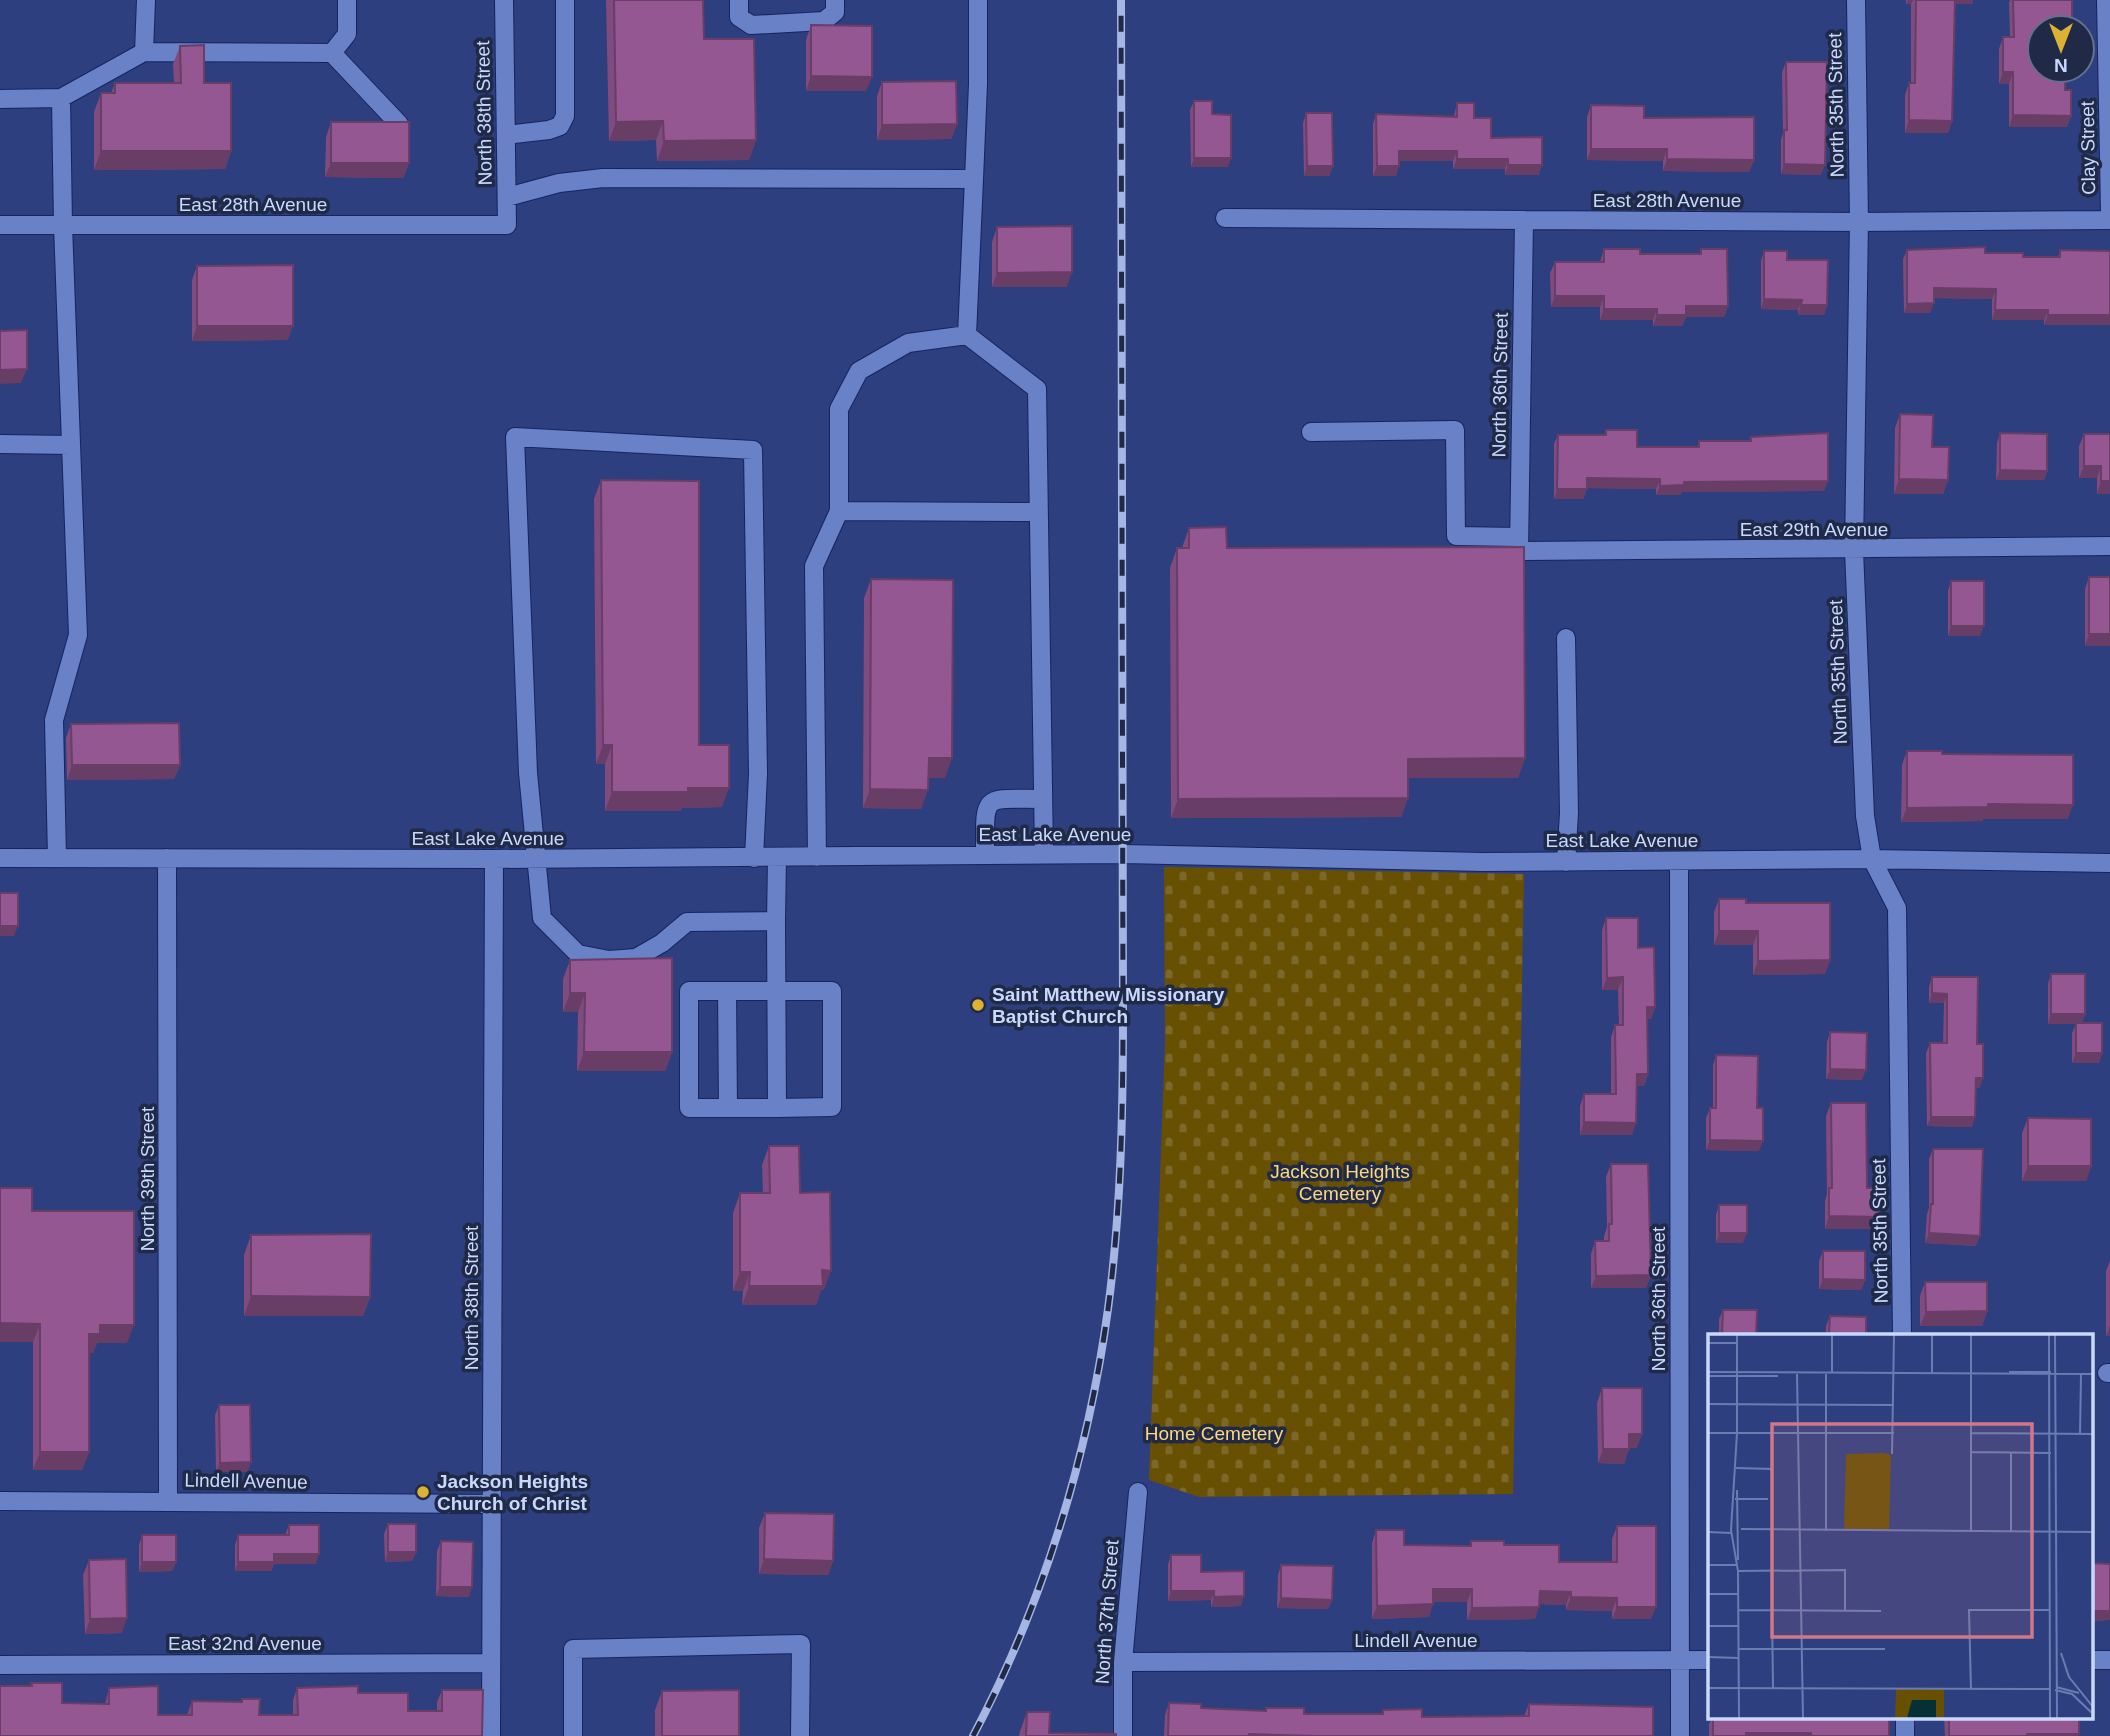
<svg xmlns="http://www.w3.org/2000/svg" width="2110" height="1736" font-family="Helvetica,sans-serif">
<defs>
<pattern id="cemetery-stones" width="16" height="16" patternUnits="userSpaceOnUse" patternTransform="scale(1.75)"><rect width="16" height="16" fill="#685002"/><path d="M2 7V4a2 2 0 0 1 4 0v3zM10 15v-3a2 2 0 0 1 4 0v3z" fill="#7c6828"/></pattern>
</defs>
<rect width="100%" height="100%" fill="#2d3f7f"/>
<path fill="url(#cemetery-stones)" d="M1164,867L1524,874L1513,1494L1199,1497L1149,1480L1165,1042Z"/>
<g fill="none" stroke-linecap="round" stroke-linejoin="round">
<defs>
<path id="minor" d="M739,0V17L751,25L824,21L835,12V0
M1856,0L1859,222L1854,550L1865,816L1872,859L1897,908L1902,1335
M2106,0L2110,212
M144,52L146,0
M332,53L399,124
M0,99L61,98
M506,135L549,130L560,126L565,116V0
M974,179L967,335L1037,389L1044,854
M507,197L559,183L603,178L974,179L978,84V0
M1225,218L1859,222L2110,220
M1524,220L1519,551L2110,546
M0,225H507L504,0
M1311,432L1455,430L1456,536L1519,537
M0,444L71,445
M839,511L1037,512
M1566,638L1569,813L1566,862
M985,855C985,792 981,799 1043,799
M817,857L814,566L839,511V409L859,371L908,343L967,335
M0,858L494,859L1124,854L1483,862L1872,859L2110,863
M57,858L54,720L78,635L63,225L61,98L144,52L332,53L347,34V0
M167,858L168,1501
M754,858L758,774L753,450L515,437L528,773L542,918L578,954L609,960L636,958L662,943L687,922L776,921L777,858
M1679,861L1680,1736
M776,921L777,1108L832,1107V991H689V1108H777
M727,991L728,1108
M2107,1373H2110
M0,1501L492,1504
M2091,1660H2110
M1123,1662L1709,1660
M0,1665L491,1663
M1905,1717V1736
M491,1736L494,859
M573,1736V1649L801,1644L800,1736
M1123,1736V1662L1138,1492"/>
</defs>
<use href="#minor" stroke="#162461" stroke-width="20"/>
<use href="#minor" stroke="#6981c7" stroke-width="18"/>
<defs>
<path id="rail" d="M973,1736C1043,1604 1088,1457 1108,1309C1121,1212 1123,1112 1123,1014L1121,0"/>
</defs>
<use href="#rail" stroke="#a6b6e2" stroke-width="8"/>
<use href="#rail" stroke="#202a47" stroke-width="5" stroke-dasharray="16" stroke-linecap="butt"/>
</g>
<path fill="#804b7e" d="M606,0H703L704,39L756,140L749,160L657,161L656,140L609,141Z
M1906,0H1973L1972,4H1955L1952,121L1948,133H1905V95L1909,83H1911V4H1906Z
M2010,0H2072V19L2068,28H2040L2065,90L2071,116L2067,127H2009V84H1999V49L2003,37H2010L2009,3Z
M811,25L866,91H806V40Z
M180,46L204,83L231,151L225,169L94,170V112L101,93H111L115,83H174L173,64Z
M1786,62L1821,175L1781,174V140L1783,133L1782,72Z
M882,82L957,124L951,139L877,140V96Z
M1194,101L1228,167H1191L1190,110Z
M1457,103L1474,118L1491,138L1539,175H1505V169H1453V161H1399L1396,176H1373V124L1376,114L1454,116Z
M1591,105L1644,118L1754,160L1749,172L1663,171V161L1587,160V117Z
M1306,113L1333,166L1329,176H1304L1303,123Z
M331,122L409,163L403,178L325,177L326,137Z
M997,227L1067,287H992V242Z
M1604,249L1640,254H1700L1701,249L1728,306L1724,317H1686L1682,326H1653V320H1600V307H1551L1550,273L1555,262H1600Z
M1907,250L1985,253L2023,257H2058L2060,250L2110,251V325H2044V320H1992V299L1934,298L1930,313H1904L1903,259Z
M1764,251L1787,260L1827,305L1824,315H1798V310L1761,309V261Z
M197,266L288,340L192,341V280Z
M1900,414L1932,447L1948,480L1943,494H1894L1895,428Z
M1606,430L1637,447H1697L1699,441H1749L1751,437L1828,481L1824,491L1682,492L1680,495H1656V489L1587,488L1583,499H1554V444L1558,435H1604Z
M2000,433L2047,471L2044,480H1996L1997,443Z
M2084,434H2110V494H2097V478H2079V446Z
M601,480L699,745L722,807L682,808L681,811H605V764H596L594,499Z
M1189,528L1227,548L1525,758L1518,778H1408V798L1401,817L1171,818L1170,568L1177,548H1182Z
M2089,577L2110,646H2085V589Z
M871,579L945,778H928L921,809L863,808L864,598Z
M1951,581L1980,636H1948V591Z
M71,724L180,765L174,779L67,780L66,738Z
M1907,751L1942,754L2068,819H1983V821L1901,822L1902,765Z
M1719,899L1746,903L1830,960L1825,974L1753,975V945H1714V912Z
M1606,918L1638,948L1655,1007L1651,1019H1648V1074L1644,1086H1637L1632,1135H1580V1106L1584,1094H1611V1037L1615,1025H1619L1618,990H1602V930Z
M570,960L672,1052L665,1071H577L578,1012H563V979Z
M2051,974L2085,1014L2082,1023L2102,1053L2099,1063H2072V1033L2076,1024H2048V984Z
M1932,977H1978L1977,1044L1983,1078L1979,1088H1976L1972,1127L1927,1126L1926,1053L1930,1043H1943L1944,1003H1929V987Z
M1830,1032L1862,1080L1826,1079L1827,1042Z
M1716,1055L1757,1108L1759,1151L1706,1150V1118L1710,1108H1713V1065Z
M1831,1103L1867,1188L1874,1229H1825V1201L1827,1194L1826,1116Z
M2028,1118L2091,1166L2086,1181H2022V1133Z
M769,1146L800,1193L824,1290H821L816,1305H742L743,1291H733V1213L740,1193H763L762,1165Z
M1933,1149L1976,1246L1925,1243L1927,1214L1929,1208V1159Z
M1611,1164L1651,1275L1646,1288H1591V1254L1595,1241H1604V1236L1607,1227L1606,1177Z
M0,1188L32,1211L127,1343H97L93,1353H89V1452L82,1470H33V1342H0Z
M1719,1205L1743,1243H1716V1215Z
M251,1235L370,1297L363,1316H244V1255Z
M1823,1251L1865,1280L1861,1290L1819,1289V1261Z
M2110,1261V1336H2106V1271Z
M1925,1282L1987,1311L1982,1326H1920V1296Z
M1723,1310L1756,1335H1719V1319Z
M1830,1316L1866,1335H1826V1326Z
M1602,1388L1637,1448H1629L1624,1464L1598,1463L1597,1403Z
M219,1405L251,1462L247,1472H216L215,1415Z
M765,1513L833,1561L828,1575L759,1574V1528Z
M388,1524L416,1552L412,1561L385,1562L384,1534Z
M289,1525L316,1564H274L271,1571H235V1545L238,1535H285Z
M1617,1526L1651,1619H1612V1611L1566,1610V1605L1539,1604L1535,1619L1467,1620V1602H1433L1429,1617L1372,1619V1543L1376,1530L1404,1545L1470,1546L1471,1541L1504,1545L1559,1562H1612V1539Z
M142,1535L176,1562L172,1571L139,1572V1545Z
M441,1541L469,1597L436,1596L437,1551Z
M1171,1555L1241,1606L1211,1607V1600L1168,1601V1564Z
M89,1560L122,1633L85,1634L83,1575Z
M2092,1563L2110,1620L2091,1621V1568Z
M1281,1565L1332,1600L1328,1609L1277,1608L1278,1575Z
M31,1683L62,1703L105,1704L109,1688L158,1715H187L192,1701L241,1702L242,1699L259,1715H293V1700L297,1688L358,1693L408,1711H437V1702L442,1690L482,1736H0Z
M662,1691L739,1736H655V1710Z
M1169,1703L1201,1708L1265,1711L1266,1708L1304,1714H1382L1383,1710L1422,1717L1524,1716L1529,1704L1653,1736H1164L1165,1715Z
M1027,1712L1049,1733L1116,1736H1019L1020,1731Z
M1712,1717H1889V1736H1709V1724Z
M1944,1717H2079V1734L2078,1736H1945Z"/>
<path fill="#683d66" d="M1908,0H1913L1911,4H1906Z
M1952,0H1973L1972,4H1951Z
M2066,19H2072L2068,28H2062Z
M2003,72H2013L2009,84H1999Z
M811,76L872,77L866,91H806Z
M2013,115L2071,116L2067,127H2009Z
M1909,120L1952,121L1948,133H1905Z
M663,121L656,140L609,141L616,122Z
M957,124L951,139L877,140L882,125Z
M756,140L749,160L657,161L664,141Z
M1591,149H1667L1663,161L1587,160Z
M101,151H231L225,169L94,170Z
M1399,151H1457L1453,161H1396Z
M1194,158H1231L1228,167H1191Z
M1457,159H1508L1505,169H1453Z
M1667,159L1754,160L1749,172L1663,171Z
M331,163H409L403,178L325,177Z
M1784,164L1825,165L1821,175L1781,174Z
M1508,165H1542L1539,175H1505Z
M1307,166H1333L1329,176H1304Z
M1377,166H1399L1396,176H1373Z
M1072,272L1067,287H992L997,273Z
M1934,288L1996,289L1992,299L1930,298Z
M1555,296H1604L1600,307H1551Z
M1764,299L1802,300L1798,310L1761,309Z
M1934,303L1930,313H1904L1907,304Z
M1801,305H1827L1824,315H1798Z
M1686,306H1728L1724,317H1686L1682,326H1653L1657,315Z
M1604,309H1657L1653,320H1600Z
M1995,310H2048L2044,320H1992Z
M2048,315H2110V325H2044Z
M197,326H293L288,340L192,341Z
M27,369L21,383L0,384V370Z
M2084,466H2101L2097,478H2079Z
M2000,470L2047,471L2044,480H1996Z
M1587,478L1660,479L1656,489L1583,488Z
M1899,479L1948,480L1943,494H1894Z
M1828,481L1824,491L1682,492L1680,495H1656L1660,486L1684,482Z
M2101,481H2110V494H2097Z
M1557,489H1587L1583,499H1554Z
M1951,626H1984L1980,636H1948Z
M2089,634H2110V646H2085Z
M603,745H612L605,764H596Z
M929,758H952L945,778H922Z
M1525,758L1518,778H1401L1408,759Z
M72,765H180L174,779L67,780Z
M688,788H729L722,807L682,808L681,811H605L612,792Z
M870,789L928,790L921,809L863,808Z
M1408,798L1401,817L1171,818L1178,799Z
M1988,804L2073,805L2068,819H1983V821L1901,822L1907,808Z
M0,926H18L14,936H0Z
M1719,931H1758L1753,945H1714Z
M1830,960L1825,974L1753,975L1758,961Z
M1623,977L1618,990H1602L1607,978Z
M570,993H585L578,1012H563Z
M1932,993L1947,994L1944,1003H1929Z
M1647,1007H1655L1651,1019H1643Z
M2051,1014H2085L2082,1024H2048Z
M584,1052H672L665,1071H577Z
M2076,1053H2102L2099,1063H2072Z
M1830,1069L1866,1070L1862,1080L1826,1079Z
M1637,1074H1648L1644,1086H1633Z
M1976,1078H1983L1979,1088H1972Z
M1931,1117H1975L1972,1127L1927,1126Z
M1584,1122L1636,1123L1632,1135H1580Z
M1710,1140L1763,1141L1759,1151L1706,1150Z
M2028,1166H2091L2086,1181H2022Z
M1829,1216L1879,1217L1874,1229H1825Z
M1719,1233H1747L1743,1243H1716Z
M1929,1233L1980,1236L1976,1246L1925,1243Z
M822,1270L831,1271L824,1290H821L816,1305H742L749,1286Z
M740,1272H750L743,1291H733Z
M1651,1275L1646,1288H1591L1596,1276Z
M1823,1279L1865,1280L1861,1290L1819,1289Z
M251,1296L370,1297L363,1316H244Z
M1987,1311L1982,1326H1920L1926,1312Z
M0,1323L40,1324L33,1342H0Z
M100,1325H134L127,1343H97L93,1353H82L89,1334Z
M2110,1325V1336H2106Z
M1629,1434H1642L1637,1448H1624Z
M1603,1449H1629L1624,1464L1598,1463Z
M40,1452H89L82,1470H33Z
M251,1462L247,1472H216L220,1463Z
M388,1552H416L412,1561L385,1562Z
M274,1554H319L316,1564H274L271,1571H235L238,1562Z
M764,1559L833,1561L828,1575L759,1574Z
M142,1562H176L172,1571L139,1572Z
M440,1587H472L469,1597L436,1596Z
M1433,1589H1472L1467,1602H1428Z
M1171,1591H1214L1211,1600L1168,1601Z
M1540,1591L1571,1592L1566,1605L1535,1604Z
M1244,1596L1241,1606L1211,1607L1214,1597Z
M1571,1597L1617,1598L1612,1611L1566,1610Z
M1281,1598L1332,1600L1328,1609L1277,1608Z
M1433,1604L1429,1617L1372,1619L1377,1606Z
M1539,1607L1535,1619L1467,1620L1472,1608Z
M1617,1607H1656L1651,1619H1612Z
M2093,1611H2110V1620L2091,1621Z
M127,1618L122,1633L85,1634L90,1619Z
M1746,1733H1811L1810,1736H1745Z
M1249,1734L1315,1735L1249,1736Z
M2027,1734H2079L2078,1736H2027Z"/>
<path fill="#955792" stroke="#683d66" stroke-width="2" d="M614,0H703L704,39H754L756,140L664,141L663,121L616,122Z
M1916,0H1955L1952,121L1909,120V83H1915Z
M2013,0H2072V19H2066V28H2040V70H2065V90H2071V116L2013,115V72H2003V37H2014Z
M811,25L872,26V77L811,76Z
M204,45V83H231V151H101V93H115V83H181L180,46Z
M1786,62H1827L1825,165L1784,164V130H1787Z
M956,81L957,124L882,125V82Z
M1194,101H1212V114L1231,115V158H1194Z
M1457,103H1474V118H1491V138L1542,137V165H1508V159H1457V151H1399V166H1377L1376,114L1457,117Z
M1591,105L1644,106V118L1754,117V160L1667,159V149H1591Z
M1306,113H1332L1333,166H1307Z
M331,122H409V163H331Z
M1072,226V272L997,273V227Z
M1985,247V253H2023V257H2060V250L2110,251V315H2048V310H1995L1996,289L1934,288V303L1907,304V250Z
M1604,249H1640V254H1701V249H1727L1728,306H1686V315H1657V309H1604V296H1555V262H1604Z
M1764,251H1787V260H1828L1827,305H1801L1802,300L1764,299Z
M293,265V326H197V266Z
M27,330V369L0,370V331Z
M1900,414L1933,415L1932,447H1949L1948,480L1899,479Z
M1606,430H1637V447H1699V441H1751V437L1828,433V481L1684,482V485L1660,486V479L1587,478V489H1557L1558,435H1606Z
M2000,433L2047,434V471L2000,470Z
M2084,434H2110V481H2101V466H2084Z
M601,480L699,481V745H729V788H688V792H612V745H603Z
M1226,527L1227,548L1524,547L1525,758L1408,759V798L1178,799L1177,548H1189V528Z
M2089,577H2110V634H2089Z
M871,579L953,580L952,758H929L928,790L870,789Z
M1951,581H1984V626H1951Z
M179,723L180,765H72L71,724Z
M1907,751H1942V754L2073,755V805L1988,804V807L1907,808Z
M0,893H18V926H0Z
M1719,899H1746V903H1830V960L1758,961V931H1719Z
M1606,918H1638V948L1654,947L1655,1007H1647L1648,1074H1637L1636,1123L1584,1122V1094H1616L1615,1025H1623V977L1607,978Z
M672,958V1052H584L585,993H570V960Z
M2051,974H2085V1014H2051Z
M1932,977H1978L1977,1044H1983V1078H1976L1975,1117H1931L1930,1043H1947V994L1932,993Z
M2076,1023H2102V1053H2076Z
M1830,1032L1867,1033L1866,1070L1830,1069Z
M1716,1055L1758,1056L1757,1108H1763V1141L1710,1140V1108H1716Z
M1831,1103H1866L1867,1188H1879V1217L1829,1216V1188H1832Z
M2028,1118L2091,1119V1166H2028Z
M769,1146H799L800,1193L830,1192L831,1271L822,1270L823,1286H749L750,1272H740V1193H770Z
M1933,1149H1983L1980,1236L1929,1233L1931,1204H1933Z
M1611,1164H1648L1651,1275L1596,1276L1595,1241H1609V1224H1612Z
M0,1188H32V1211H134V1325H100V1334H89V1452H40V1324L0,1323Z
M1719,1205H1747V1233H1719Z
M371,1234L370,1297L251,1296V1235Z
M1823,1251H1865V1280L1823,1279Z
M1925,1282H1987V1311L1926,1312Z
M1723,1310H1757L1756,1335H1722Z
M1830,1316L1866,1317V1335H1829Z
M1602,1388H1642V1434H1629V1449H1603Z
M219,1405H250L251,1462L220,1463Z
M765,1513L834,1514L833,1561L764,1559Z
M388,1524H416V1552H388Z
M289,1525H319V1554H274V1562H238V1535H289Z
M1617,1526H1656V1607H1617V1598L1571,1597V1592L1540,1591L1539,1607L1472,1608V1589H1433V1604L1377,1606L1376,1530H1404V1545L1471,1546V1541H1504V1545H1559V1562H1617Z
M142,1535H176V1562H142Z
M441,1541L473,1542L472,1587H440Z
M1171,1555H1201V1572L1244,1571V1596L1214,1597V1591H1171Z
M126,1559L127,1618L90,1619L89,1560Z
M2092,1563L2110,1564V1611H2093Z
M1281,1565L1333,1566L1332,1600L1281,1598Z
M31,1683H62V1703L109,1704V1688L158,1686V1715H192V1701L242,1702V1699H260L259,1715H298L297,1688L358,1686V1693H408V1711H442V1690H483L482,1736H0V1686H32Z
M739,1690V1736H662V1691Z
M1169,1703L1201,1704V1708L1266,1711V1708H1304V1714H1383V1710L1422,1709V1717L1529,1716V1704L1653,1707V1736H1315L1249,1734V1736H1168Z
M1027,1712H1050L1049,1733L1116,1734V1736H1026Z
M1713,1717H1889V1736H1811V1733H1746V1736H1713Z
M1949,1717H2079V1734H2027V1736H1949Z"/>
<g fill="#ddb133" stroke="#202a47" stroke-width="2.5">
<circle cx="978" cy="1005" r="7"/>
<circle cx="423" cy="1492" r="7"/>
</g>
<g text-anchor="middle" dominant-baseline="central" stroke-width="7" stroke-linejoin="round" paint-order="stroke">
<g font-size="19" fill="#c9d8fe" stroke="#202a47">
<text transform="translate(1836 105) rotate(-91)">North 35th Street</text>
<text transform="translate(484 113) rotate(-91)">North 38th Street</text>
<text transform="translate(2088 148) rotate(-91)">Clay Street</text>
<text x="1667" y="200">East 28th Avenue</text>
<text x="253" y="204">East 28th Avenue</text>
<text transform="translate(1500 385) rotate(-89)">North 36th Street</text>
<text x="1814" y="529">East 29th Avenue</text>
<text transform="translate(1838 672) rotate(-92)">North 35th Street</text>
<text x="1055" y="834">East Lake Avenue</text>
<text x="488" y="838">East Lake Avenue</text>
<text x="1622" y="840">East Lake Avenue</text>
<text transform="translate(147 1179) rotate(-90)">North 39th Street</text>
<text transform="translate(1880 1231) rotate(-91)">North 35th Street</text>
<text transform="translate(471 1298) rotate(-90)">North 38th Street</text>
<text transform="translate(1658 1299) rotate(-90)">North 36th Street</text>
<text transform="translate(246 1481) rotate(1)">Lindell Avenue</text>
<text transform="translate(1107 1612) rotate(-86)">North 37th Street</text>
<text x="1416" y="1640">Lindell Avenue</text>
<text x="245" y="1643">East 32nd Avenue</text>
</g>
<g font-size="19" font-weight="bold" fill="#c9d8fe" stroke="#202a47" text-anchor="start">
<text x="992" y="994">Saint Matthew Missionary<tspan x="992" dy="22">Baptist Church</tspan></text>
<text x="437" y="1481">Jackson Heights<tspan x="437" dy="22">Church of Christ</tspan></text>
</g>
<g font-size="19" fill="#fbd87e" stroke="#202a47">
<text x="1340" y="1171">Jackson Heights<tspan x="1340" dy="22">Cemetery</tspan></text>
<text x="1214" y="1433">Home Cemetery</text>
</g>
</g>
<g transform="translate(1708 1334)">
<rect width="385" height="385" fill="#2d3f7f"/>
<path d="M188,354H236V384H187Z" fill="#685002"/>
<path d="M176,119L183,121L181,197L136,196L138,120Z" fill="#685002"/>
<path d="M204,366H228V384H199Z" fill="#043036"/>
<path fill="none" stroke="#6b7cb2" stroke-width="2" d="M29,1V99L23,196L30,237L31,384M124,1V39M263,1V198M341,1L342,384M347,1L349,384M0,9H29M0,38L385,40M301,38H343M224,39V1M89,40L95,384M0,42H70M0,70L186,71M0,99H186M263,99L385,100M372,100L373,41M263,118L343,119M303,119V198M184,120L186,1M28,134L65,135M29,156L30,226M27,165H60M33,195L385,198M118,197V40M0,198L23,199M0,231H29M30,237L137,236V276M0,260H30M30,276L173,277M64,276L65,354M0,292H30M30,315H177M353,319L361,343L385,373M0,323L30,324M348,353L371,359M0,354L341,355M263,356L261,276H341M347,356L364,360L385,380"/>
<path fill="#d07788" fill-opacity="0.15" stroke="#d07788" stroke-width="3.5" d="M64,90H324V303H64Z"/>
<rect width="385" height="385" fill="none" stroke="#c9d8fe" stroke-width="3.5"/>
</g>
<g transform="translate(2061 49) rotate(180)"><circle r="33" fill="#202a47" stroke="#647090" stroke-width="2"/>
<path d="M0-5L12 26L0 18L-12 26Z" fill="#ddb133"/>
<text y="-10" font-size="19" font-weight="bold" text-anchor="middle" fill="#c9d8fe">N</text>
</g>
</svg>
